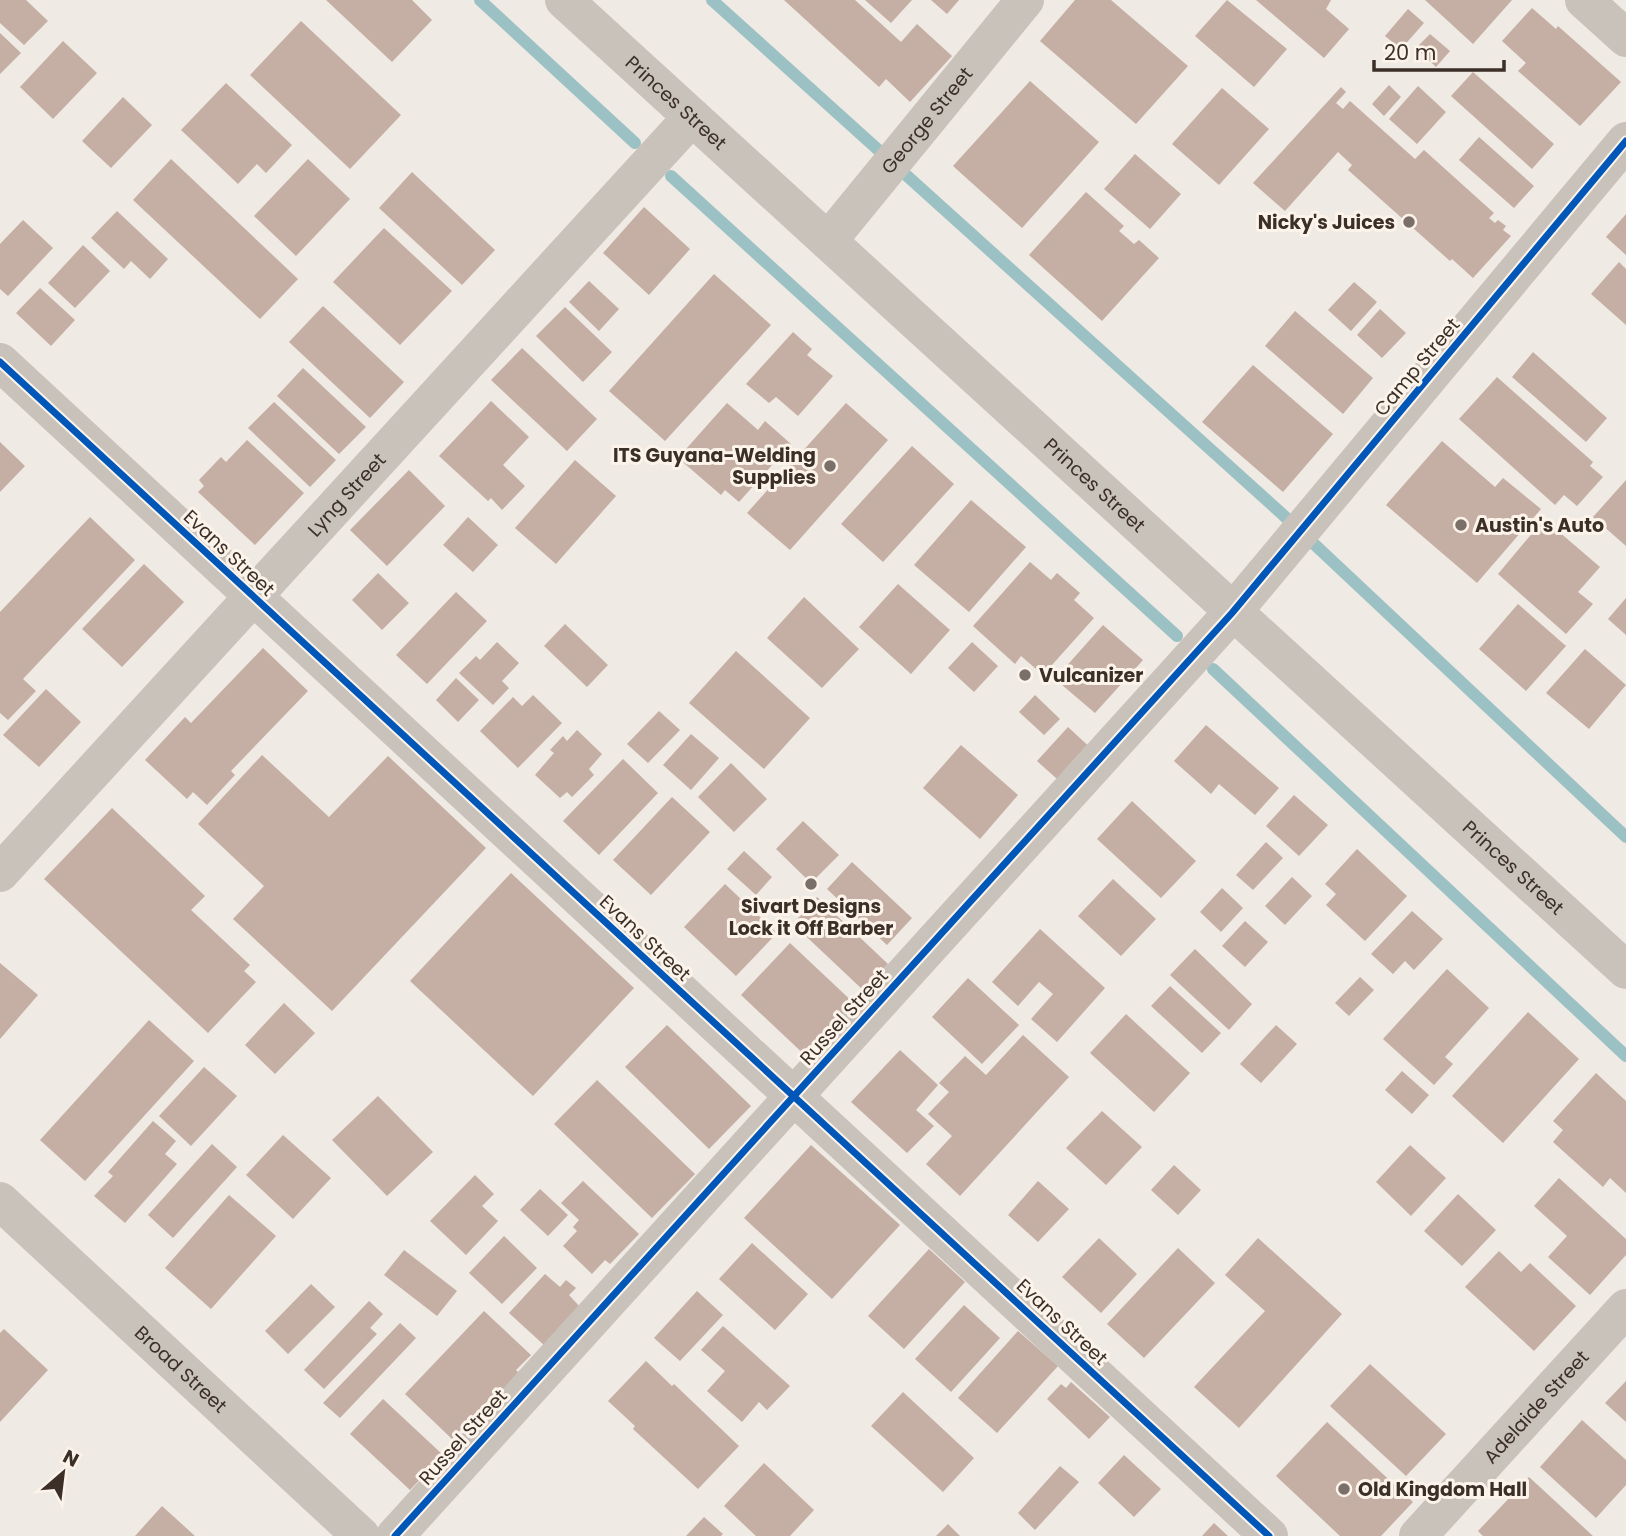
<svg xmlns="http://www.w3.org/2000/svg" width="1626" height="1536" font-family="Poppins,sans-serif">
<rect width="100%" height="100%" fill="#efeae3"/>
<g fill="none" stroke-linecap="round" stroke-linejoin="round">
<path stroke="#9cc1c4" stroke-width="12" d="M480,0L635,143
M712,0L1281,513L1626,837
M671,176L1177,636
M1213,669L1626,1056"/>
</g>
<path fill="#c5aea3" d="M0,0H26L48,21L24,45L0,23Z
M326,0H412L432,20L392,62Z
M784,0H855L901,42L917,24L952,56L910,102L886,79L879,87Z
M865,0H912L891,23Z
M931,0H959L947,14Z
M1075,0H1111L1188,66L1136,124L1040,41Z
M1227,0L1287,49L1254,87L1195,36Z
M1256,0H1331L1326,9L1349,29L1324,58Z
M1425,0H1512L1473,44Z
M1532,8L1556,29L1558,26L1621,82L1580,126L1518,71L1526,63L1502,41Z
M1408,9L1424,23L1401,49L1385,36Z
M301,21L401,115L350,169L250,75Z
M0,33L21,53L0,74Z
M1430,34L1450,51L1436,67L1416,48Z
M63,41L97,73L53,119L20,87Z
M1473,72L1554,144L1532,169L1451,96Z
M1030,81L1099,142L1022,228L953,166Z
M226,83L292,145L266,173L257,164L238,184L181,130Z
M1389,85L1401,97L1384,116L1372,104Z
M1418,86L1446,112L1417,144L1389,119Z
M1341,87L1346,92L1336,103L1343,109L1350,101L1415,159L1424,150L1494,213L1489,218L1495,223L1498,220L1506,226L1503,230L1511,236L1473,278L1452,259L1450,261L1348,170L1352,165L1338,152L1285,211L1253,183Z
M1222,88L1269,129L1219,185L1172,144Z
M123,97L152,125L111,168L82,141Z
M1479,137L1534,186L1514,208L1459,160Z
M1135,154L1181,194L1150,229L1104,189Z
M171,159L298,279L260,319L133,200Z
M308,159L350,199L296,256L254,216Z
M412,172L495,250L462,285L379,208Z
M1086,192L1124,226L1119,231L1134,244L1139,240L1159,258L1102,321L1029,255Z
M644,207L690,249L649,295L603,253Z
M117,211L168,259L150,279L131,261L124,269L91,238Z
M1626,214V255L1606,237Z
M23,220L53,248L8,296L0,289V244Z
M384,228L452,291L400,345L333,282Z
M83,245L110,271L75,308L48,283Z
M1619,262L1626,269V325L1591,294Z
M714,274L771,325L665,441L609,391Z
M589,281L619,309L599,331L569,302Z
M1354,282L1377,302L1351,331L1328,310Z
M40,288L75,320L51,346L16,313Z
M323,306L404,382L370,418L289,342Z
M565,307L612,352L583,382L536,336Z
M1380,309L1406,333L1382,358L1357,335Z
M1295,311L1373,378L1343,414L1265,346Z
M793,332L812,349L807,355L833,376L798,416L776,397L769,403L746,384Z
M522,348L597,419L567,451L491,380Z
M1533,352L1607,418L1586,442L1512,377Z
M1253,365L1333,434L1283,492L1202,422Z
M303,368L366,427L339,454L277,396Z
M1497,377L1593,462L1590,466L1603,477L1577,506L1564,495L1555,505L1459,419Z
M491,401L529,437L503,465L525,486L502,510L491,498L488,501L439,456Z
M274,402L336,460L310,487L248,428Z
M727,403L758,430L765,421L791,444L739,502L725,490L721,495L678,458Z
M846,403L888,440L790,550L747,513Z
M247,440L304,493L255,545L198,492L204,486L199,480L221,457L226,462Z
M1442,441L1495,487L1503,478L1541,509L1477,583L1386,505Z
M0,442L25,466L0,492Z
M912,446L954,484L883,562L841,524Z
M575,460L616,496L556,564L515,528Z
M409,470L445,506L387,566L350,530Z
M1626,480V546L1593,517Z
M971,500L1026,547L969,612L914,565Z
M90,517L135,560L23,679L36,691L8,720L0,713V612Z
M468,517L498,545L473,572L443,545Z
M1544,519L1600,567L1578,592L1593,604L1566,634L1498,574Z
M1030,562L1051,580L1057,573L1080,593L1074,600L1094,618L1043,675L1021,656L1015,664L973,626Z
M144,564L184,602L122,667L82,629Z
M378,573L409,603L382,630L352,600Z
M898,584L950,630L911,674L859,627Z
M456,592L487,621L427,684L396,655Z
M804,597L859,649L822,688L767,638Z
M1626,598V635L1608,619Z
M1518,604L1566,646L1526,691L1479,649Z
M565,624L608,665L587,687L544,646Z
M1103,625L1143,660L1095,713L1055,679Z
M497,642L519,663L502,681L509,688L493,705L459,673L476,656L480,660Z
M972,642L998,666L974,692L948,668Z
M263,648L308,691L231,771L235,775L207,805L193,792L187,799L145,760L185,717L191,723Z
M1585,649L1626,685L1589,729L1546,693Z
M736,651L810,718L764,769L689,703Z
M456,678L479,700L458,722L436,700Z
M46,689L81,722L39,767L3,735Z
M533,695L562,723L518,768L480,731L513,697L522,706Z
M1035,695L1060,719L1044,735L1019,712Z
M659,711L680,730L648,763L627,744Z
M1206,725L1279,788L1255,815L1219,784L1211,794L1174,761Z
M1068,727L1096,753L1066,787L1037,761Z
M577,730L602,754L589,769L594,775L572,797L567,792L560,798L535,775L554,753L550,750L563,736L567,741Z
M691,734L719,758L691,790L663,765Z
M961,745L1018,795L980,839L923,788Z
M262,755L329,817L388,756L486,848L332,1011L233,919L264,886L198,824Z
M623,759L658,793L599,855L563,821Z
M731,763L767,799L734,832L698,797Z
M1294,795L1328,825L1299,856L1266,826Z
M672,797L710,832L651,895L613,860Z
M1132,801L1196,861L1161,898L1097,839Z
M112,808L205,896L191,910L250,965L244,971L256,982L208,1033L44,879Z
M803,821L839,855L811,883L776,849Z
M1266,842L1283,858L1253,890L1236,875Z
M1357,849L1407,896L1365,941L1326,905L1336,894L1325,884Z
M744,851L772,877L756,895L727,869Z
M852,862L912,918L887,945L827,889Z
M511,873L634,988L533,1096L410,981Z
M1292,877L1312,896L1285,925L1265,906Z
M1113,879L1156,919L1121,956L1078,916Z
M725,884L777,933L736,976L684,927Z
M1222,888L1243,908L1221,932L1200,912Z
M817,897L888,964L863,990L793,924Z
M1412,911L1443,939L1414,970L1405,961L1393,974L1371,954Z
M1245,921L1268,942L1245,967L1222,946Z
M1040,929L1105,988L1057,1042L1031,1019L1053,994L1039,982L1018,1006L992,982Z
M790,943L858,1007L809,1059L741,995Z
M1195,949L1252,1004L1229,1030L1170,975Z
M0,963L38,995L0,1039Z
M1447,969L1489,1008L1445,1057L1453,1064L1434,1085L1383,1039Z
M1360,977L1374,990L1349,1016L1335,1003Z
M968,978L1019,1025L982,1064L932,1017Z
M1170,986L1221,1033L1202,1053L1151,1006Z
M284,1003L315,1033L275,1074L245,1045Z
M1528,1012L1579,1059L1503,1143L1452,1096Z
M1126,1014L1190,1073L1154,1112L1090,1053Z
M149,1020L194,1061L85,1181L40,1140Z
M667,1025L751,1106L709,1149L625,1067Z
M1276,1025L1297,1044L1261,1083L1240,1064Z
M1023,1035L1069,1077L960,1196L926,1164L952,1136L928,1114L949,1092L939,1083L965,1056L986,1075Z
M900,1050L938,1085L916,1110L934,1126L907,1153L851,1102Z
M204,1067L237,1096L191,1146L159,1116Z
M1402,1071L1429,1095L1412,1114L1385,1090Z
M1596,1073L1626,1101V1193L1610,1178L1603,1187L1553,1142L1563,1130L1553,1121Z
M597,1080L695,1174L652,1218L554,1124Z
M378,1096L433,1152L387,1196L332,1140Z
M1102,1111L1142,1147L1106,1185L1066,1148Z
M153,1121L176,1141L165,1154L177,1164L125,1223L94,1196L113,1176L108,1172Z
M283,1135L331,1178L293,1219L246,1175Z
M212,1144L237,1167L173,1238L148,1215Z
M811,1145L900,1225L832,1299L744,1218Z
M1410,1145L1446,1178L1411,1216L1376,1182Z
M1174,1165L1201,1190L1178,1215L1151,1190Z
M475,1175L494,1194L482,1206L498,1221L466,1255L430,1221Z
M1559,1178L1626,1239V1255L1590,1295L1548,1257L1567,1236L1534,1206Z
M583,1181L639,1234L610,1264L605,1260L592,1274L563,1246L577,1231L573,1227L579,1220L561,1203Z
M1038,1181L1069,1209L1038,1242L1008,1215Z
M540,1189L568,1215L548,1236L520,1210Z
M1458,1194L1496,1230L1462,1266L1424,1231Z
M229,1195L276,1236L211,1309L165,1268Z
M504,1236L537,1268L502,1304L469,1273Z
M1099,1238L1137,1274L1101,1313L1062,1277Z
M1258,1238L1342,1314L1239,1428L1194,1387L1265,1311L1225,1275Z
M752,1243L808,1294L775,1330L719,1279Z
M1178,1248L1215,1283L1144,1358L1107,1324Z
M929,1249L965,1282L904,1349L868,1316Z
M404,1250L457,1291L437,1316L384,1275Z
M1499,1251L1521,1272L1530,1263L1576,1306L1534,1351L1465,1287Z
M545,1274L560,1287L566,1280L576,1288L569,1295L581,1308L545,1346L509,1313Z
M311,1284L335,1307L288,1354L265,1331Z
M697,1291L723,1315L680,1361L654,1338Z
M369,1301L383,1314L370,1328L377,1334L324,1389L304,1370Z
M964,1305L1000,1338L951,1392L915,1359Z
M484,1311L531,1355L516,1370L521,1375L501,1396L497,1391L452,1439L405,1394Z
M400,1323L416,1338L340,1418L323,1403Z
M723,1326L790,1386L767,1410L759,1402L742,1422L707,1391L725,1371L701,1350Z
M4,1329L48,1370L0,1422V1333Z
M1018,1331L1058,1366L997,1433L958,1398Z
M646,1361L672,1386L674,1384L739,1446L698,1489L633,1429L635,1426L608,1401Z
M1370,1364L1446,1434L1406,1476L1330,1406Z
M1626,1381V1422L1605,1403Z
M1071,1382L1110,1417L1089,1439L1047,1399L1061,1384L1066,1388Z
M903,1392L974,1458L943,1492L871,1426Z
M383,1399L443,1455L410,1490L350,1434Z
M1582,1420L1626,1460V1485L1596,1518L1540,1467Z
M1327,1422L1413,1502L1381,1536H1340L1276,1476Z
M1124,1455L1161,1489L1134,1517L1098,1483Z
M764,1463L814,1510L790,1536H756L724,1506Z
M1060,1466L1079,1482L1035,1530L1018,1513Z
M1529,1477L1593,1536H1483L1478,1531Z
M162,1506L195,1536H135Z
M704,1517L723,1534L721,1536H686Z
M1214,1523L1228,1536H1202Z
M948,1524L960,1536H936Z"/>
<g fill="none" stroke-linecap="round" stroke-linejoin="round">
<g stroke="#c9c2bb" stroke-width="38">
<path id="s1" d="M564,0L1626,970"/>
<path d="M1584,0L1626,38"/>
<path id="s2" d="M828,241L1025,0"/>
<path d="M0,362L1269,1536"/>
<path id="s3" d="M0,873L692,117"/>
<path id="s4" d="M0,1201L361,1536"/>
<path d="M395,1536L1232,613L1626,141"/>
<path id="s5" d="M1418,1536L1626,1308"/>
</g>
<defs>
<path id="cycleway" d="M0,362L1269,1536
M395,1536L1232,613L1626,141"/>
</defs>
<use href="#cycleway" stroke="#fcf4ea" stroke-width="11"/>
<use href="#cycleway" stroke="#0057b8" stroke-width="7"/>
</g>
<g fill="#7a7069" stroke="#fcf4ea" stroke-width="2.5">
<circle cx="1409" cy="222" r="7"/>
<circle cx="830" cy="466" r="7"/>
<circle cx="1461" cy="525" r="7"/>
<circle cx="1025" cy="675" r="7"/>
<circle cx="811" cy="884" r="7"/>
<circle cx="1344" cy="1489" r="7"/>
</g>
<g text-anchor="middle" dominant-baseline="central" stroke-width="6" stroke-linejoin="round" paint-order="stroke">
<g font-size="19" fill="#3b2f28" stroke="#fcf4ea">
<text stroke="none"><textPath href="#s1" startOffset="152">Princes Street</textPath></text>
<text stroke="none"><textPath href="#s2" startOffset="156">George Street</textPath></text>
<text transform="translate(1417 367) rotate(-50)">Camp Street</text>
<text stroke="none"><textPath href="#s1" startOffset="719">Princes Street</textPath></text>
<text stroke="none"><textPath href="#s3" startOffset="513">Lyng Street</textPath></text>
<text transform="translate(229 553) rotate(43)">Evans Street</text>
<text stroke="none"><textPath href="#s1" startOffset="1286">Princes Street</textPath></text>
<text transform="translate(645 938) rotate(43)">Evans Street</text>
<text transform="translate(844 1017) rotate(-48)">Russel Street</text>
<text transform="translate(1062 1322) rotate(43)">Evans Street</text>
<text stroke="none"><textPath href="#s4" startOffset="247">Broad Street</textPath></text>
<text stroke="none"><textPath href="#s5" startOffset="175">Adelaide Street</textPath></text>
<text transform="translate(463 1437) rotate(-48)">Russel Street</text>
</g>
<g font-size="19" font-weight="bold" fill="#3b2f28" stroke="#fcf4ea" text-anchor="start">
<text x="1395" y="222" text-anchor="end">Nicky's Juices</text>
<text x="816" y="455" text-anchor="end">ITS Guyana-Welding<tspan x="816" dy="22">Supplies</tspan></text>
<text x="1475" y="525">Austin's Auto</text>
<text x="1039" y="675">Vulcanizer</text>
<text x="811" y="906" text-anchor="middle">Sivart Designs<tspan x="811" dy="22">Lock it Off Barber</tspan></text>
<text x="1358" y="1489">Old Kingdom Hall</text>
</g>
</g>
<g transform="translate(63 1473) rotate(28)" stroke="#fcf4ea" stroke-width="5" paint-order="stroke">
<path d="M0-5L12 26L0 18L-12 26Z" fill="#3b2f28"/>
<text y="-10" font-size="19" font-weight="bold" text-anchor="middle" fill="#3b2f28">N</text>
</g>
<path d="M1374 60v10h130v-10" fill="none" stroke="#3b2f28" stroke-width="3.5"/>
<text x="1384" y="60" font-size="21" fill="#3b2f28" stroke="#fcf4ea" stroke-width="5" paint-order="stroke">20 m</text>
</svg>
